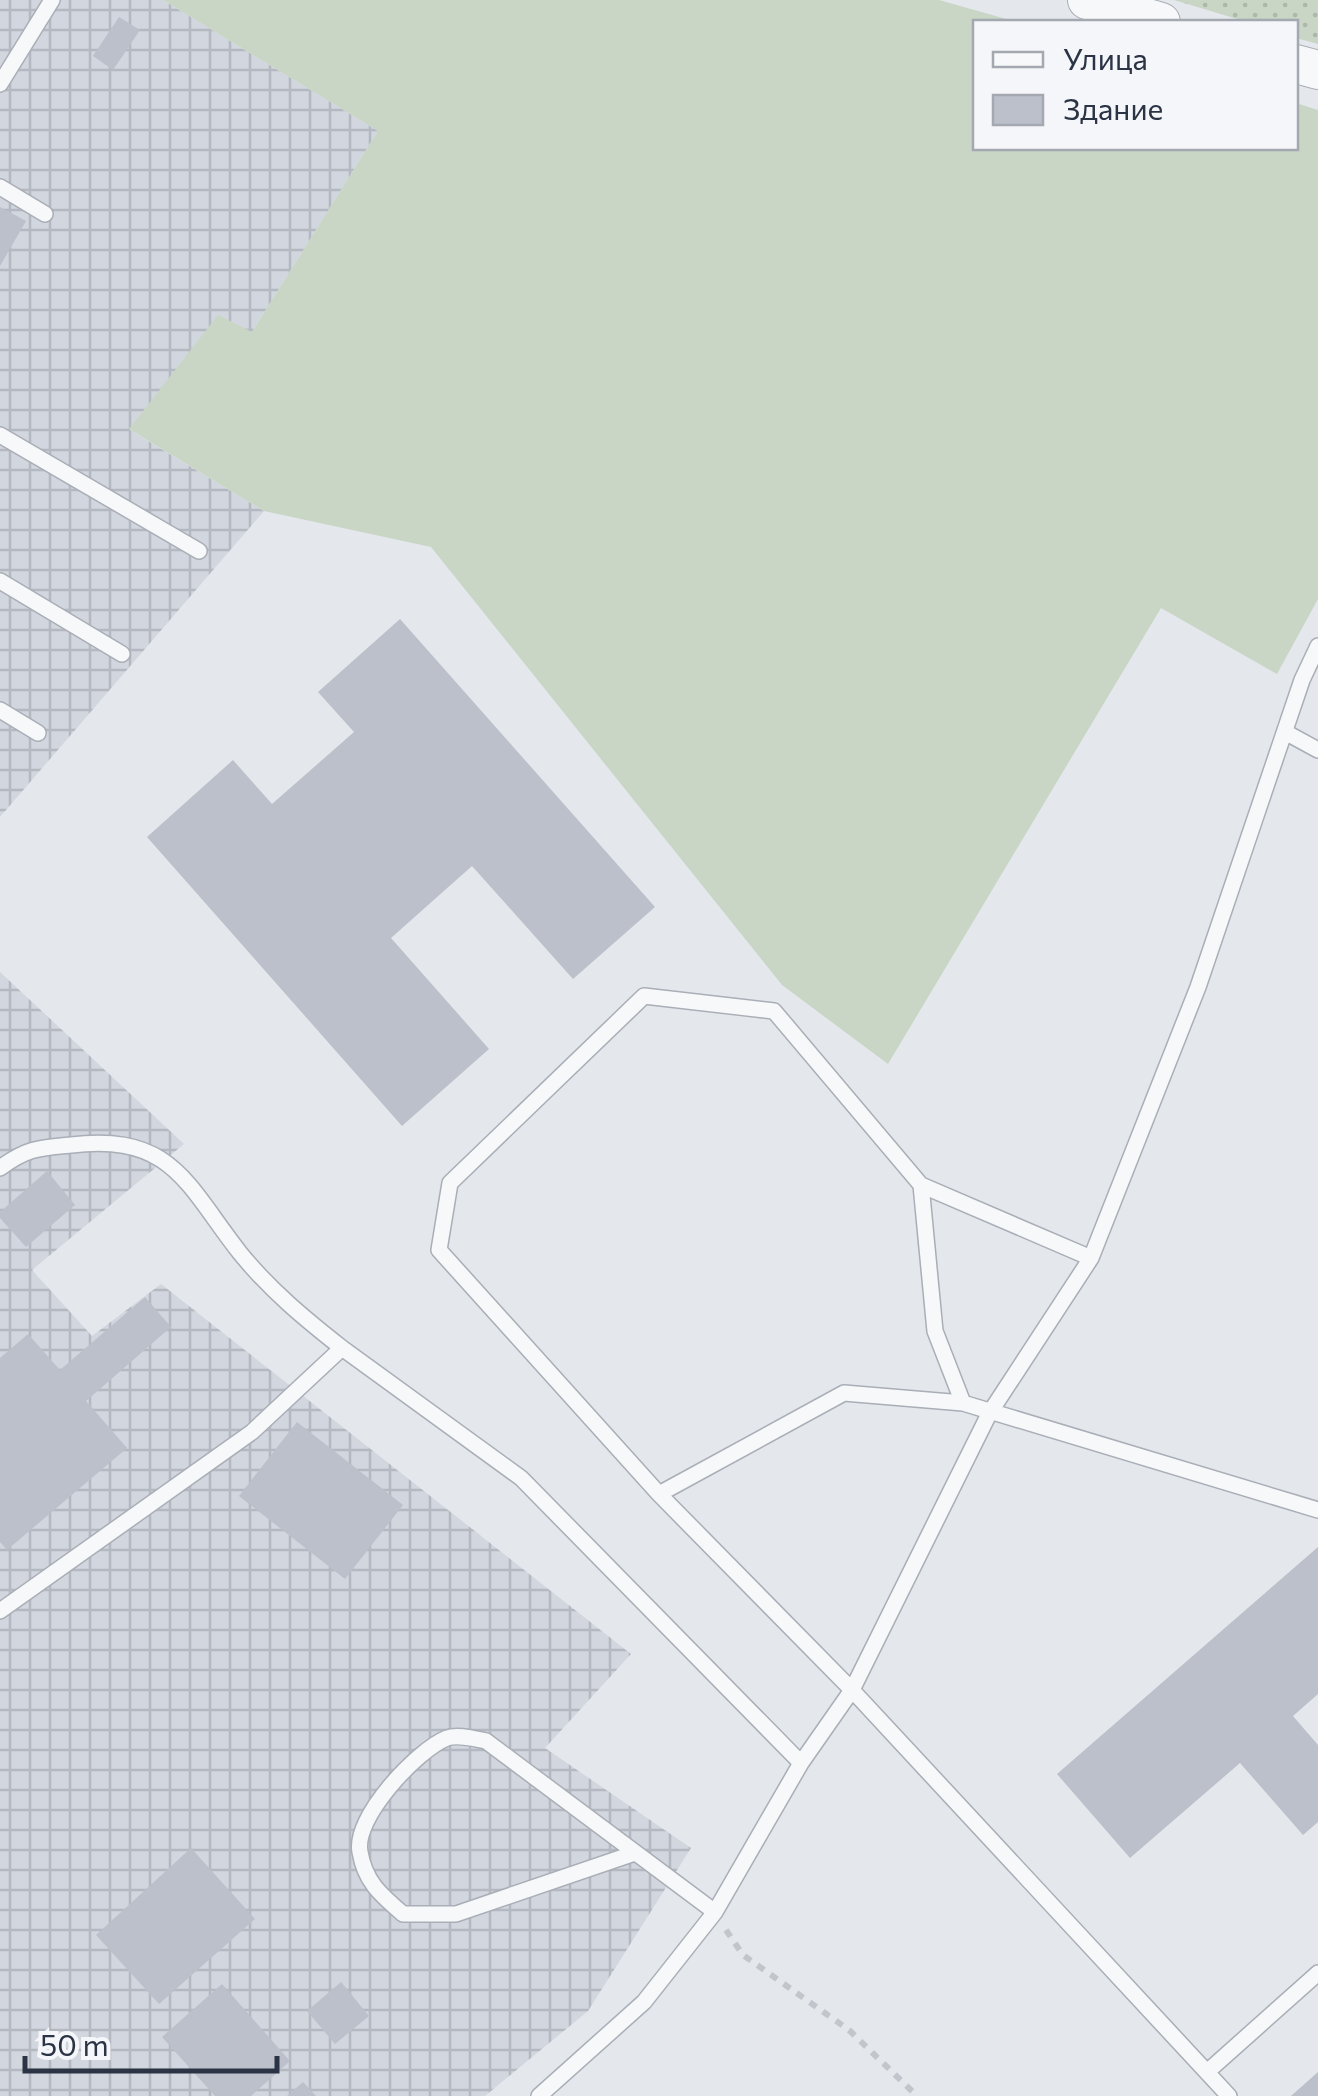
<svg xmlns="http://www.w3.org/2000/svg" width="1318" height="2096" font-family="Commissioner,sans-serif">
<defs>
<pattern id="industrial-grid" width="8" height="8" patternUnits="userSpaceOnUse" patternTransform="scale(2.5)"><rect width="8" height="8" fill="#d2d6de"/><path d="M0 4h8M4 0v8" fill="none" stroke="#b4b8c0"/></pattern>
<pattern id="grass-dots" width="8" height="8" patternUnits="userSpaceOnUse" patternTransform="scale(2.5)"><rect width="8" height="8" fill="#c9d6c5"/><path d="M2 2h.1M6 6h.1" fill="none" stroke="#adb8ab" stroke-width="1.8" stroke-linecap="round"/></pattern>
</defs>
<rect width="100%" height="100%" fill="#e4e7ec"/>
<path fill="url(#industrial-grid)" d="M0,0H163L378,131L252,332L130,430L264,511L0,817Z
M0,972L184,1144L32,1270L92,1336L161,1284L631,1654L545,1748L691,1848L588,2011L485,2096H0Z"/>
<path fill="url(#grass-dots)" d="M1174,0H1318V44L1296,38V22H1247Z"/>
<path fill="#c9d6c5" d="M163,0H939L1017,22H976V148H1296V103L1318,110V599L1277,674L1161,608L888,1064L782,985L431,547L264,511L129,429L218,315L252,332L378,131Z"/>
<path fill="#bbc0ca" d="M119,17L140,30L113,70L93,56Z
M0,207L26,221L0,266Z
M400,619L655,907L573,979L472,866L391,938L489,1049L402,1126L147,837L233,760L272,804L354,732L318,692Z
M47,1171L75,1205L26,1247L0,1218V1212Z
M145,1297L171,1327L86,1401L127,1448L7,1550L0,1542V1358L28,1334L60,1370Z
M297,1422L403,1505L345,1579L239,1496Z
M1318,1547V1694L1293,1716L1318,1745V1822L1303,1835L1240,1763L1130,1858L1057,1774Z
M191,1848L255,1919L159,2004L96,1935Z
M341,1982L369,2016L335,2044L307,2011Z
M222,1984L290,2061L251,2096H215L162,2037Z
M1318,2072V2096H1291Z
M303,2082L316,2096H287Z"/>
<g fill="none" stroke-linecap="round" stroke-linejoin="round">
<defs>
<path id="service" d="M0,84L52,0
M0,187L45,214
M0,435L199,551
M0,581L122,654
M0,710L38,733
M1285,732L1318,750
M0,1168C27,1148 39,1148 71,1145C172,1133 186,1184 240,1253C270,1290 305,1319 342,1348
M921,1185L1091,1258
M963,1403L1318,1510
M659,1494L844,1393L963,1403L935,1331L921,1185L774,1011L644,996L450,1183L439,1250L659,1494L852,1690L1229,2096
M0,1611L252,1432L342,1348L521,1478L801,1763
M635,1853L456,1914H403C381,1895 365,1882 360,1852C353,1818 417,1750 447,1738C458,1734 475,1739 486,1741L715,1912
M1207,2072L1318,1973
M539,2096L644,2002L715,1912L801,1763L852,1690L989,1414L1091,1258L1198,987L1302,680L1318,646"/>
<path id="tertiary" d="M1087,0L1161,22
M1296,64L1318,70"/>
</defs>
<use href="#service" stroke="#a9aeb7" stroke-width="18"/>
<use href="#tertiary" stroke="#a9aeb7" stroke-width="40"/>
<path stroke="#c2c5cb" stroke-width="6" stroke-dasharray="8 8" stroke-linecap="butt" d="M726,1930L743,1955L849,2030L917,2096"/>
<use href="#service" stroke="#f7f8fa" stroke-width="15"/>
<use href="#tertiary" stroke="#f7f8fa" stroke-width="38"/>
</g>
<rect x="973" y="20" width="325" height="130" fill="#f4f6f9" stroke="#a4a8b1" stroke-width="2.5"/>
<rect x="993" y="52" width="50" height="15" fill="#f7f8fa" stroke="#a4a8b1" stroke-width="2.5"/>
<text x="1063" y="70" font-size="30" fill="#2b3445">Улица</text>
<rect x="993" y="95" width="50" height="30" fill="#bbc0ca" stroke="#a4a8b1" stroke-width="2.5"/>
<text x="1063" y="120" font-size="30" fill="#2b3445">Здание</text>
<path d="M25 2056v15h252v-15" fill="none" stroke="#2b3445" stroke-width="5"/>
<text x="40" y="2056" font-size="30" fill="#2b3445" stroke="#f4f6f9" stroke-width="8" paint-order="stroke">50 m</text>
</svg>
